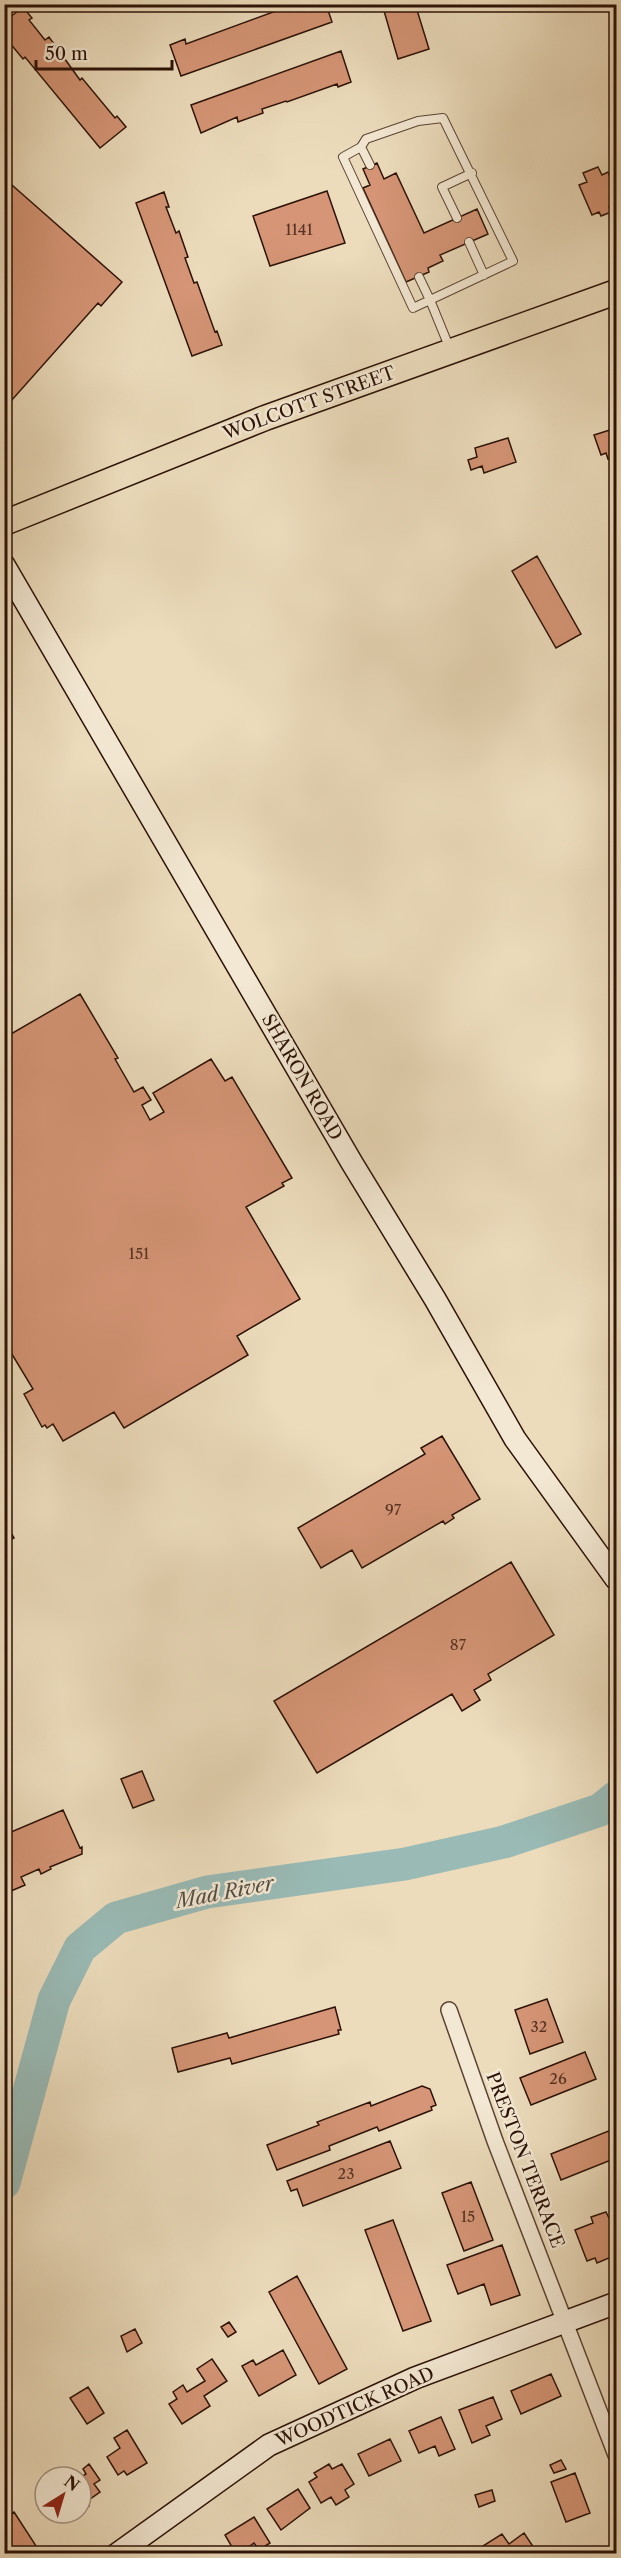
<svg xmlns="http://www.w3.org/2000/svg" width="621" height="2558" font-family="'Libre Caslon Text',serif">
<rect width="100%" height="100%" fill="#ecdcbc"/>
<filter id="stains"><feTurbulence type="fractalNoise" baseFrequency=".00333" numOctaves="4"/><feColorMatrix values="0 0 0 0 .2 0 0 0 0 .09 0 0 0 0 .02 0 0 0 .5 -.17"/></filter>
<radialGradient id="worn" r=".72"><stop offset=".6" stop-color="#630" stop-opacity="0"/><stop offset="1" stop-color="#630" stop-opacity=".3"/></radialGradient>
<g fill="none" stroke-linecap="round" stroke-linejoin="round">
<path stroke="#99bab5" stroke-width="33" d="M4,2183L54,2000L80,1948L116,1918L207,1892L405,1864L504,1842L600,1810L616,1797"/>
</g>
<path fill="#d59576" stroke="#2c1207" stroke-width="1.5" d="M295,4H326L332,22L181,76L170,45L185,39L186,44Z
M382,4H412L414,11L417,10L429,49L398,59Z
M23,7L32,18L29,20L45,40L49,37L80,80L82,78L115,118L117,116L126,127L100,148L25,57L23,59L4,36V22Z
M341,51L351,82L338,87L337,84L287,102L286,101L262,109L263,113L238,122L237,117L201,133L191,105Z
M377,163L384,179L396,173L424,233L477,209L488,234L440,255L443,261L428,268L429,272L406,282L363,188L370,185L363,169Z
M598,167L602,175L608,172L616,193L612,197L615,205L609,207L611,212L601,216L599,212L592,215L579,185L587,182L583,173Z
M4,178L122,282L101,306L98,303L11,401L4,395Z
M327,191L345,243L270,266L253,216Z
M164,192L169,207H166L176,233L179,231L188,257L185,258L194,283L197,282L215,332L217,331L222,345L192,356L136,203Z
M616,428V456L608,459L606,453L601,455L594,435Z
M508,438L516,462L484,473L482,466L471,470L468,460L477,457L475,448Z
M537,556L581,634L556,648L512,571Z
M80,994L118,1058L115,1059L134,1092L143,1087L151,1100L142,1105L150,1120L164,1112L153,1093L211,1059L225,1081L232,1077L292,1178L282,1183L284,1186L246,1207L300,1299L237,1336L248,1355L124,1428L114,1412L63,1441L53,1424L47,1428L45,1425L42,1427L24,1394L33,1389L4,1341V1038Z
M442,1436L480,1499L452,1515L454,1518L445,1524L443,1521L362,1568L352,1550L321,1568L298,1528L425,1454L421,1448Z
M4,1520L14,1538L4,1543Z
M511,1562L554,1635L488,1674L491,1680L474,1690L480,1700L462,1711L452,1694L317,1773L274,1701Z
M142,1771L154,1800L133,1808L121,1779Z
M63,1810L80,1848L82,1847V1854L50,1867L51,1869L41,1874L39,1869L21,1877L25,1885L11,1891L7,1881L4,1882V1835Z
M547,1999L563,2042L530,2054L515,2010Z
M335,2007L341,2030H338L339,2034L232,2064L230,2058L178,2072L172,2048L227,2033L229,2038Z
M585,2052L596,2079L531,2105L520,2078Z
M422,2086L430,2089L436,2105L431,2107L432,2110L379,2131L377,2127L329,2146L330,2150L277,2170L267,2145L319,2125L317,2122L370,2102L371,2106Z
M616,2128V2158L561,2180L551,2154Z
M390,2141L401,2168L303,2206L297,2189L291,2191L287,2181Z
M471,2182L493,2240L464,2251L442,2193Z
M606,2212L609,2218L616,2215V2255L597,2263L595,2258L587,2261L575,2230L593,2223L591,2217Z
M393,2220L431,2321L403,2331L365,2230Z
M502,2245L520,2295L491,2305L484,2284L458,2294L447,2265Z
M297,2276L347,2369L319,2384L269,2292Z
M229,2322L236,2332L228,2337L221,2327Z
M135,2329L142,2343L127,2352L121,2336Z
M283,2350L296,2375L259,2396L242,2366L253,2360L256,2365Z
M212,2359L227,2381L204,2396L210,2406L182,2424L169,2404L177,2399L173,2392L183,2385L187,2392L205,2381L197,2369Z
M551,2374L561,2396L521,2414L511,2391Z
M88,2387L104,2413L87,2424L70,2398Z
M493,2397L502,2419L486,2426L490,2435L472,2443L459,2410Z
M441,2417L455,2449L439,2456L435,2446L419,2453L409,2431Z
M127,2430L147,2463L127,2475L124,2471L118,2475L107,2457L120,2448L114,2438Z
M390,2439L401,2461L369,2476L358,2454Z
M561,2460L566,2469L554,2473L550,2465Z
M89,2464L100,2480L94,2484L100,2492L86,2502L89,2506L81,2511V2477L86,2474L83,2469Z
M329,2464L332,2469L342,2464L354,2484L345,2490L349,2497L336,2505L331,2497L321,2503L309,2482L317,2477L314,2473Z
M575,2473L590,2513L566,2522L551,2482Z
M298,2489L310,2508L281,2530L267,2509Z
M492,2490L495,2501L479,2507L475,2495Z
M14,2512L38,2549L32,2554H13L4,2541V2518Z
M254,2517L270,2543L259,2550L254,2543L250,2546L254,2554H236L225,2535Z
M524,2533L538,2554H488L483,2546L502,2534L509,2544Z"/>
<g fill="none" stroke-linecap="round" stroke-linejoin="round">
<defs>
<path id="lane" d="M361,147L343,157L413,308L430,300L419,277
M370,165L361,147L366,139L418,121L443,118L513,261L430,300L450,349
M457,218L442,187L472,173
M469,242L484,275"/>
<path id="street" d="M449,2010L495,2141L616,2455"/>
<path id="secondary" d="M4,565L352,1163L435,1299L515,1439L616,1579
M117,2554L269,2445L415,2378L616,2303"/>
<path id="primary" d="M4,523L265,418L616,292"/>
</defs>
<use href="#lane" stroke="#5c4434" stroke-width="10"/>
<use href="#street" stroke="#5c4434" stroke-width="18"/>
<use href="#secondary" stroke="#2c1207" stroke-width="24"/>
<use href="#primary" stroke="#2c1207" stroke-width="27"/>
<use href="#lane" stroke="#f3e8d3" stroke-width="8"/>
<use href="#street" stroke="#f3e8d3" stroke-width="15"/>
<use href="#secondary" stroke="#f3e8d3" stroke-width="21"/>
<use href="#primary" stroke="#ecdcbc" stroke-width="24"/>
</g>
<g text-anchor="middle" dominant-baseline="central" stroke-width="5" stroke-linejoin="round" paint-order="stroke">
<g font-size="15" fill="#563323">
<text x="299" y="229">1141</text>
<text x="139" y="1253">151</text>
<text x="393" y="1509">97</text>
<text x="458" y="1644">87</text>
<text x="539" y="2026">32</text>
<text x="558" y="2078">26</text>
<text x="346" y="2173">23</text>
<text x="468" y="2216">15</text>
</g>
<g font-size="18" fill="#2c1207" stroke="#f3e8d3">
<text transform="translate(309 403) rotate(-20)">WOLCOTT STREET</text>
<text transform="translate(302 1077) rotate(60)">SHARON ROAD</text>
<text transform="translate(525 2160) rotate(69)">PRESTON TERRACE</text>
<text transform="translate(355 2407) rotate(-24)">WOODTICK ROAD</text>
</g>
<g font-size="20" font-style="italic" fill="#524d44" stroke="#f3e8d3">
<text transform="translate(225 1892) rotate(-11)">Mad River</text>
</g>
</g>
<rect width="621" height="2558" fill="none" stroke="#ecdcbc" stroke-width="24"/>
<rect x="6" y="6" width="609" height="2546" fill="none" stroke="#2c1207" stroke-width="3"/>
<rect x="12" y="12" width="597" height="2534" fill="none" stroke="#2c1207" stroke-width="1.5"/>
<g transform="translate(63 2495) rotate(37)"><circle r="28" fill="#f3e8d3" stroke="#a39281" stroke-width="1.5"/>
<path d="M0-4.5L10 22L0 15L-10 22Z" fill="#8f2418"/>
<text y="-9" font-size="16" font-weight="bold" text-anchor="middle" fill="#2c1207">N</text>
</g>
<path d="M36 60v9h136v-9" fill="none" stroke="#2c1207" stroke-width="3"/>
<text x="45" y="60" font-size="18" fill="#2c1207" stroke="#f3e8d3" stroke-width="4.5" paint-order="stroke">50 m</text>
<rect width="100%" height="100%" filter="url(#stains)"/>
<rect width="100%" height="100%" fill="url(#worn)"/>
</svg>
